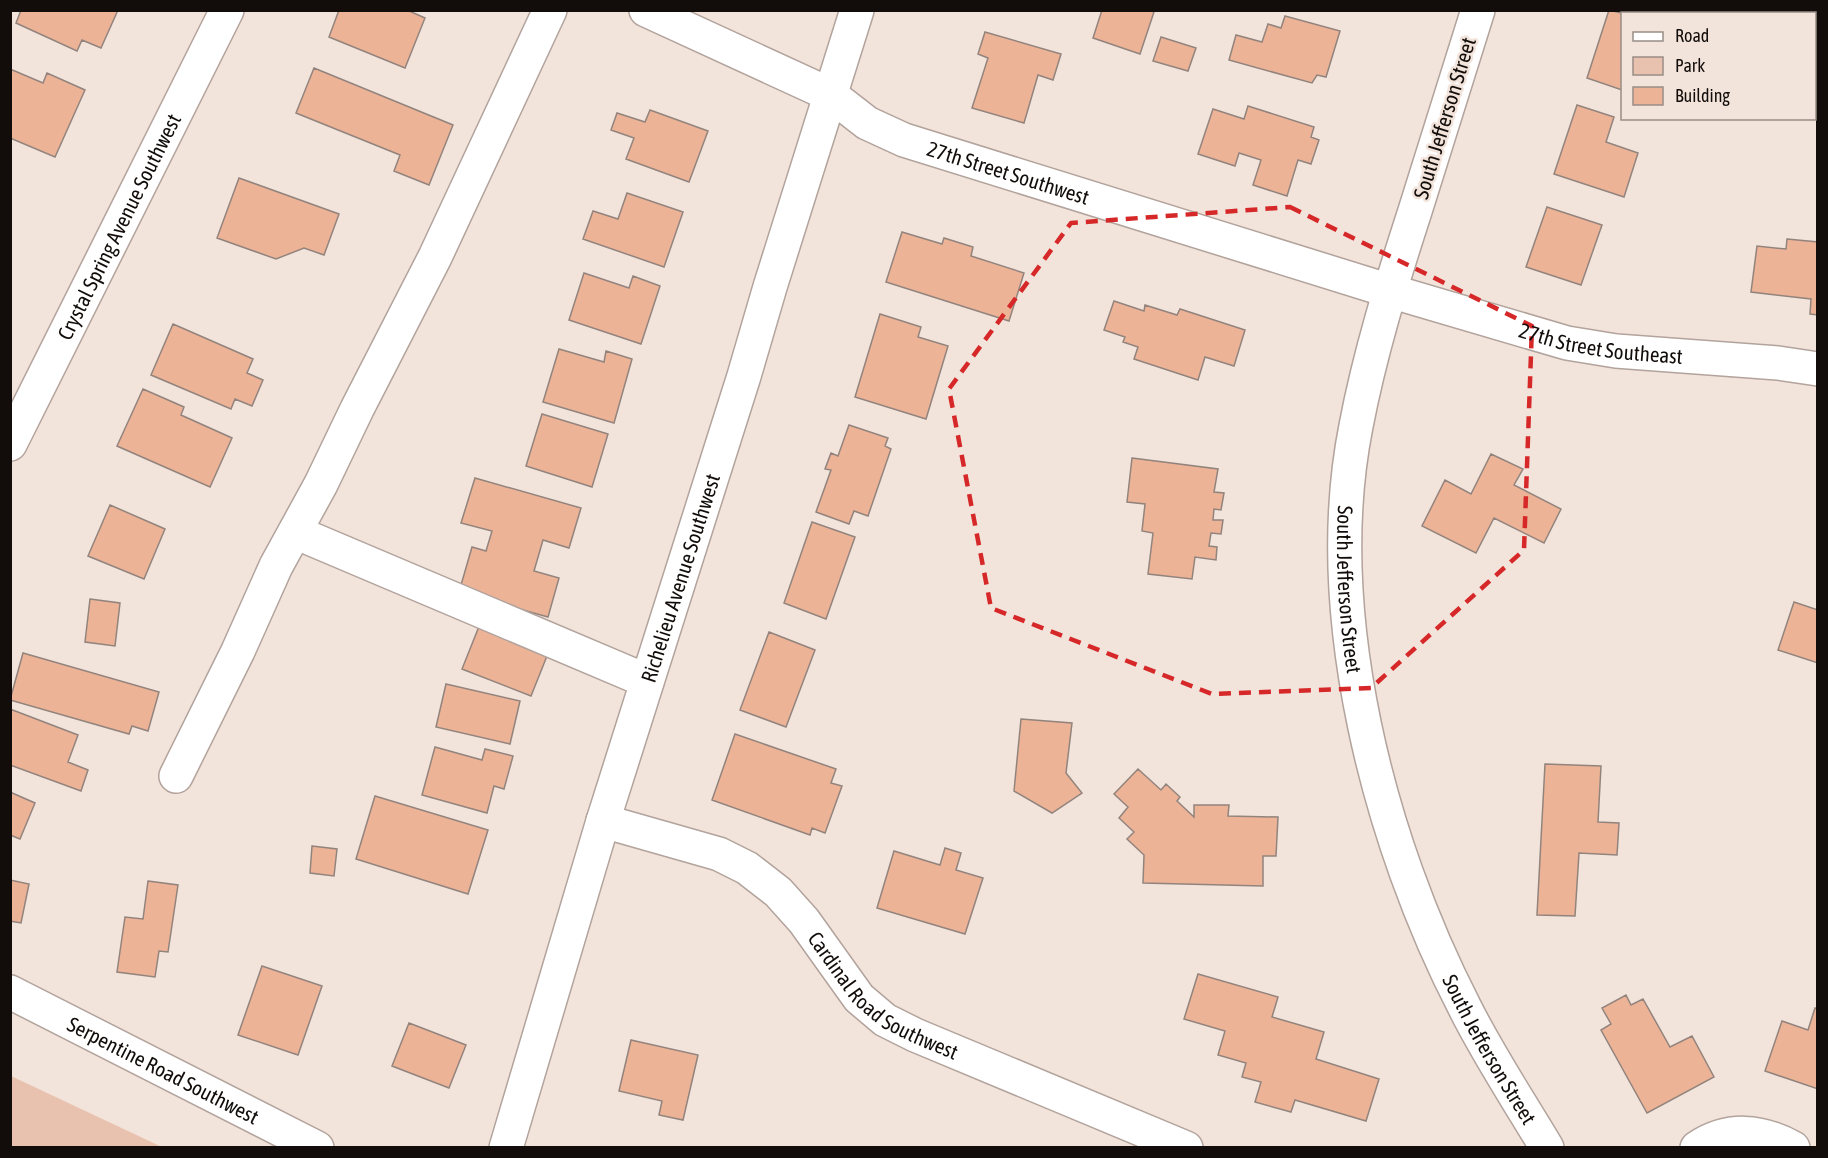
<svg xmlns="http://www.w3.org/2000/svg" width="1828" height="1158" font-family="'Asap Condensed',sans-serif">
<rect width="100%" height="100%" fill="#f2e3db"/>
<path fill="#e9c2af" d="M11,1076L162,1147H11Z"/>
<path fill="#edb397" stroke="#92847d" stroke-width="1.5" d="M21,10H118L101,48L82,40L77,51L16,23Z
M339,10H407L425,18L405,68L329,37Z
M1102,10H1149L1154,12L1140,54L1093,38Z
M1609,10L1625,14H1622V90L1587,78Z
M1285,16L1340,31L1326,77L1317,75L1312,83L1229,60L1236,35L1262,42L1268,24L1281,28Z
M985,32L1061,54L1053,80L1038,75L1024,123L972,108L988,58L978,54Z
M1161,37L1196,48L1188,71L1153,61Z
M314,68L453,125L429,185L394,171L400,155L296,113Z
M10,69L43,83L47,73L85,90L55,157L10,138Z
M1577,105L1614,117L1606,142L1638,153L1624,197L1554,174Z
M1248,106L1314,127L1311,137L1319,140L1311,164L1298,160L1287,196L1253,185L1261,160L1239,153L1235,166L1198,154L1213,109L1244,119Z
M650,110L708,131L689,182L626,159L634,138L611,130L617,113L645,122Z
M239,178L339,214L324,255L304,248L276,259L217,238Z
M627,193L683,212L664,267L583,239L593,211L618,219Z
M1547,207L1602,225L1581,285L1526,267Z
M902,232L942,244L944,238L973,247L971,256L1024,273L1009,321L886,282Z
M1787,239L1818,242V315L1810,314L1811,299L1751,292L1757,246L1786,249Z
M584,273L629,288L633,276L660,286L641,344L569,320Z
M1114,301L1144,311L1145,305L1177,315L1180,309L1245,330L1234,366L1205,357L1198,380L1134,359L1138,347L1123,342L1125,337L1104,330Z
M880,314L921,327L918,337L948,346L926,419L855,397Z
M173,324L253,359L247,373L263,380L252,406L235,399L231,409L151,375Z
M559,349L604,362L606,351L632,359L614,423L543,402Z
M143,389L184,407L181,415L232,438L210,487L117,446Z
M542,414L608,434L592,487L526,466Z
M849,425L888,438L885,446L891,449L868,516L854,511L849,524L816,512L831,470L825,469L831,453L838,456Z
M1491,454L1523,469L1514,485L1561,509L1544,543L1494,518L1476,553L1422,526L1445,480L1471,494Z
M1132,458L1218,469L1214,492L1224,493L1221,510L1214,509L1213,520H1223L1221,534L1211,533L1209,546L1217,547L1216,560L1195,557L1192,579L1148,574L1153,533L1142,531L1145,504L1127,502Z
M475,478L581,508L569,548L543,540L534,571L559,578L548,617L459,592L472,547L486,551L492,531L461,523Z
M110,505L165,529L144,579L88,556Z
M812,522L855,537L826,619L784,603Z
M90,599L120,603L115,646L85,642Z
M1794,602L1818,610V663L1778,650Z
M480,624L549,651L531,696L462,669Z
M769,632L815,650L786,727L740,710Z
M23,653L159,692L148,731L132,726L129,734L10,700Z
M446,684L520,701L510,744L436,727Z
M10,709L78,735L68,762L88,770L81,791L10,765Z
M1021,719L1072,723L1066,773L1082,793L1052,813L1014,791Z
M735,734L836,769L831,783L842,786L825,833L812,828L810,835L712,800Z
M435,747L482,760L485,749L513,756L504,789L494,786L487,813L422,795Z
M1545,764L1601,766L1598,822L1619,823L1617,855L1579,853L1575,916L1537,915Z
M1138,769L1161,790L1166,784L1180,797L1177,801L1194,817V805H1229L1228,816L1278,817L1276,856H1263V886L1143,883L1144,855L1127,839L1134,832L1119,818L1128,807L1114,794Z
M10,792L35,803L20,839L10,835Z
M375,796L488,830L468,894L356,859Z
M312,846L337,849L334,876L310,873Z
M945,848L961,853L956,870L983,878L965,934L877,908L894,851L940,865Z
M10,880L29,884L21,923L10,921Z
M148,881L178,885L168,952L159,951L155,977L117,972L125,917L143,919Z
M262,966L322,986L298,1055L238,1035Z
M1198,974L1278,997L1272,1017L1324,1032L1316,1059L1379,1079L1366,1121L1295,1100L1291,1112L1255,1102L1261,1082L1242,1077L1246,1063L1218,1055L1225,1031L1184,1019Z
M1626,995L1631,1005L1643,999L1670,1047L1692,1036L1714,1077L1647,1113L1601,1030L1611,1024L1602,1008Z
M1815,1008L1818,1009V1089L1765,1071L1782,1021L1808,1030Z
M409,1023L466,1045L449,1088L392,1066Z
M631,1040L698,1055L683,1120L659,1115L662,1101L619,1091Z"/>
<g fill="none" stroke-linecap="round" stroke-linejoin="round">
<defs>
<g id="minor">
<path id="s1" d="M646,10L831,95L867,123L904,140L1390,291L1567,343L1616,351L1778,363L1818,369"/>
<path id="s2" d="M1478,10C1457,77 1436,144 1415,211C1392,282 1370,353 1356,426C1319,612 1379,842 1465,1008C1489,1056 1519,1101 1547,1148"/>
<path id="s3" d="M10,444L227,10"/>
<path d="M295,532L647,681"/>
<path d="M176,776L238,651L276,566L321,484L357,409L435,257L550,10"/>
<path id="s4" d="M603,821L719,854L747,868L778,892L804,921L859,998L885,1020L915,1035L1186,1148"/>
<path id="s5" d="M10,992L317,1148"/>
<path id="s6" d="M506,1148L603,821L744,376L770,287L857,10"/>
<path d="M1697,1148C1728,1127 1761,1130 1793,1148"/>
</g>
</defs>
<use href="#minor" stroke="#b2a39c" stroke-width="36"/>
<use href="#minor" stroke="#fff" stroke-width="33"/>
</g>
<path fill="none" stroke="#d62828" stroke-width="4.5" stroke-dasharray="12 8" stroke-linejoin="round" d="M1290,207L1532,326L1524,550L1371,688L1212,694L991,608L949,389L1071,223Z"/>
<g text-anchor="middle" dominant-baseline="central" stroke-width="5" stroke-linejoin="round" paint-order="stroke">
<g font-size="21" fill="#120d0a" stroke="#f2e3db">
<text transform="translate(1444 118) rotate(-73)">South Jefferson Street</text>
<text stroke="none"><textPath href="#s1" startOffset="399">27th Street Southwest</textPath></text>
<text stroke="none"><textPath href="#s3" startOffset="243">Crystal Spring Avenue Southwest</textPath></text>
<text stroke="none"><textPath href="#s1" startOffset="1017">27th Street Southeast</textPath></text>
<text stroke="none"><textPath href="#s6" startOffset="596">Richelieu Avenue Southwest</textPath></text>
<text stroke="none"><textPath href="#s2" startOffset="598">South Jefferson Street</textPath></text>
<text stroke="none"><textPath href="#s4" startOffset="342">Cardinal Road Southwest</textPath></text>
<text stroke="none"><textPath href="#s2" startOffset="1084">South Jefferson Street</textPath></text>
<text stroke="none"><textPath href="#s5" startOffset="172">Serpentine Road Southwest</textPath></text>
</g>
</g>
<rect width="1828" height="1158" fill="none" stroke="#120d0a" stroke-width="24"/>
<rect x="1621" y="12" width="195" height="108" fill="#f2e3db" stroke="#988d87" stroke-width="1.5"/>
<rect x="1633" y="32" width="30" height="9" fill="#ffffff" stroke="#988d87" stroke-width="1.5"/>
<text x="1675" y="42" font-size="18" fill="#120d0a">Road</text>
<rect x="1633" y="57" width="30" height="18" fill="#e9c2af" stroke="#988d87" stroke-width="1.5"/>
<text x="1675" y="72" font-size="18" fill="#120d0a">Park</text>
<rect x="1633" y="87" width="30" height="18" fill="#edb397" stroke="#988d87" stroke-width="1.5"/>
<text x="1675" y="102" font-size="18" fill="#120d0a">Building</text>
</svg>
